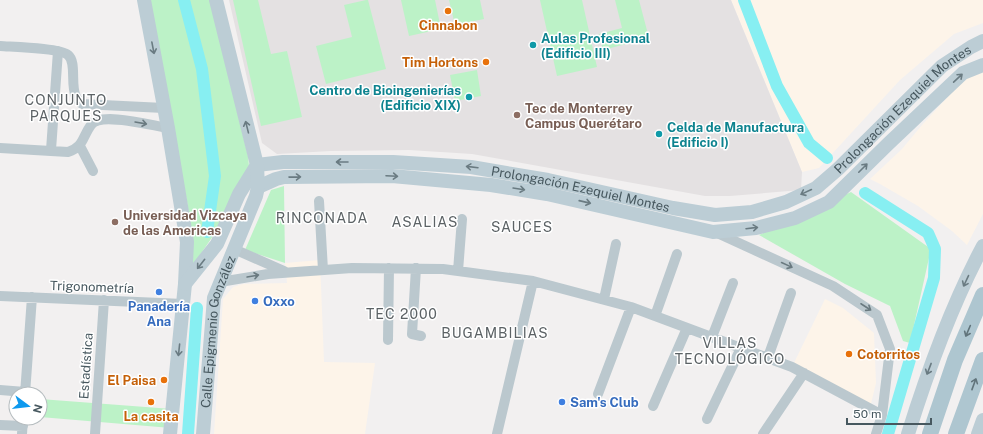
<svg xmlns="http://www.w3.org/2000/svg" width="983" height="434" font-family="'Public Sans',sans-serif">
<rect width="100%" height="100%" fill="#f2f0f0"/>
<path fill="#fdf4e9" d="M731,0H983V23L954,34L900,80L819,168L802,172Z
M983,68V214L967,245L952,231L918,206L880,184L870,179L902,149L922,125L968,75Z
M320,260L324,362L375,363L365,434H214L223,299L233,287L243,284L287,283L285,263Z
M825,299L843,308L874,333L876,383L870,408L792,367Z"/>
<path fill="#e4e1e2" d="M229,0H731L802,172L801,190L730,196H705L472,154L409,150L331,151L277,154L262,143Z"/>
<path fill="#bcf2c7" d="M149,0H210L248,156L249,166L213,236L193,265L188,207Z
M233,0H258L271,54L287,51L302,117L261,126Z
M366,0H368L386,69L326,84L316,46L352,37L344,5Z
M401,0H435L441,29L409,36Z
M449,0H480L484,19L455,25Z
M540,0H582L597,67L557,76Z
M615,0H639L649,38L603,50L599,34L622,28Z
M477,70L481,96L455,101L450,75Z
M284,186L285,263L245,250L271,190Z
M851,192L931,249L910,343L903,341L890,306L845,284L759,235Z
M40,399L172,409L171,428L40,417Z"/>
<g fill="none" stroke-linecap="round" stroke-linejoin="round">
<path stroke="#87eff2" stroke-width="12" d="M184,0L202,69L215,176L207,232
M744,0L777,86L809,143L827,158
M865,193L928,233L935,249L934,278L888,434
M188,434L197,308"/>
<path stroke="#bbc8ce" stroke-width="10" d="M0,46C13,47 60,48 68,55C77,62 70,85 76,97C77,99 80,102 82,104L164,108
M80,146L93,171
M0,148L68,152C84,147 82,137 91,125C100,111 153,126 168,128
M51,150L58,51
M319,201L323,270
M715,232L833,286L877,315L890,349L882,415L876,434
M234,249L284,271
M416,268L412,334L421,336
M458,271L462,219
M220,282L268,274L352,268L443,269L533,281L631,307L792,367L882,415
M0,296L183,304
M604,299L616,244
M655,316L677,254
M712,337L733,283
M388,340L389,268
M768,357L791,293
M0,390L25,392
M25,394L32,297
M598,394L631,307
M653,406L687,328
M707,419L741,348
M0,425L23,426
M22,434L23,418
M95,434L104,300
M497,434L533,281
M763,434L804,373"/>
<g stroke="#bccdd5" stroke-width="14">
<path d="M144,0L168,128L187,242L185,284L170,434"/>
<path d="M258,187L276,179L284,177L392,176L491,185L547,194L713,232L756,228L795,218L829,202L888,144L963,73L983,65"/>
<path id="s1" d="M185,284L217,244L239,194L257,165L283,162H393L471,167L548,180L673,208L715,215L752,212L786,202L816,188L838,169L942,66L971,47L983,41"/>
<path id="s2" d="M203,434L214,298L256,196L258,187L257,165L216,0"/>
<path d="M908,434C928,370 951,306 983,246"/>
<path d="M978,434L983,420"/>
</g>
<path stroke="#aec6d0" stroke-width="16" d="M930,434L955,360L983,295
M956,434L983,360"/>
</g>
<defs><path id="oneway-shaft" d="M-6 0H5M1.5-3L5.5 0L1.5 3" fill="none" stroke-width="1.6" stroke-linecap="round" stroke-linejoin="round"/></defs>
<g stroke="#6a7b82">
<use href="#oneway-shaft" transform="translate(153 48) rotate(79)"/>
<use href="#oneway-shaft" transform="translate(958 78) rotate(-43)"/>
<use href="#oneway-shaft" transform="translate(247 127) rotate(-104)"/>
<use href="#oneway-shaft" transform="translate(342 162) rotate(180)"/>
<use href="#oneway-shaft" transform="translate(472 167) rotate(-173)"/>
<use href="#oneway-shaft" transform="translate(863 168) rotate(-45)"/>
<use href="#oneway-shaft" transform="translate(392 176) rotate(3)"/>
<use href="#oneway-shaft" transform="translate(295 177) rotate(-1)"/>
<use href="#oneway-shaft" transform="translate(519 189) rotate(9)"/>
<use href="#oneway-shaft" transform="translate(806 192) rotate(155)"/>
<use href="#oneway-shaft" transform="translate(585 202) rotate(13)"/>
<use href="#oneway-shaft" transform="translate(752 228) rotate(-7)"/>
<use href="#oneway-shaft" transform="translate(201 264) rotate(128)"/>
<use href="#oneway-shaft" transform="translate(966 281) rotate(115)"/>
<use href="#oneway-shaft" transform="translate(179 350) rotate(96)"/>
<use href="#oneway-shaft" transform="translate(929 369) rotate(111)"/>
</g>
<g stroke="#6a7a80">
<use href="#oneway-shaft" transform="translate(141 123) rotate(10)"/>
<use href="#oneway-shaft" transform="translate(787 265) rotate(25)"/>
<use href="#oneway-shaft" transform="translate(253 276) rotate(-10)"/>
<use href="#oneway-shaft" transform="translate(866 307) rotate(33)"/>
</g>
<g stroke="#61747b">
<use href="#oneway-shaft" transform="translate(968 331) rotate(113)"/>
<use href="#oneway-shaft" transform="translate(974 384) rotate(-70)"/>
</g>
<g fill="#e8710a" stroke="#fff" stroke-width="1.5">
<circle cx="448" cy="11" r="4"/>
<circle cx="486" cy="62" r="4"/>
<circle cx="849" cy="354" r="4"/>
<circle cx="164" cy="380" r="4"/>
<circle cx="151" cy="402" r="4"/>
</g>
<g fill="#0f9aa8" stroke="#fff" stroke-width="1.5">
<circle cx="533" cy="45" r="4"/>
<circle cx="469" cy="97" r="4"/>
<circle cx="659" cy="134" r="4"/>
</g>
<g fill="#8d6e63" stroke="#fff" stroke-width="1.5">
<circle cx="517" cy="115" r="4"/>
<circle cx="115" cy="222" r="4"/>
</g>
<g fill="#3f7fe0" stroke="#fff" stroke-width="1.5">
<circle cx="159" cy="292" r="4"/>
<circle cx="255" cy="301" r="4"/>
<circle cx="562" cy="402" r="4"/>
</g>
<g text-anchor="middle" dominant-baseline="central" stroke-width="3" stroke-linejoin="round" paint-order="stroke">
<g font-size="13" font-weight="bold" fill="#c56008" stroke="#fff">
<text x="448" y="25">Cinnabon</text>
<text x="478" y="62" text-anchor="end">Tim Hortons</text>
<text x="857" y="354" text-anchor="start">Cotorritos</text>
<text x="156" y="380" text-anchor="end">El Paisa</text>
<text x="151" y="416">La casita</text>
</g>
<g font-size="13" font-weight="bold" fill="#0d838f" stroke="#fff" text-anchor="start">
<text x="541" y="38">Aulas Profesional<tspan x="541" dy="15">(Edificio III)</tspan></text>
<text x="461" y="90" text-anchor="end">Centro de Bioingenierías<tspan x="461" dy="15">(Edificio XIX)</tspan></text>
<text x="667" y="127">Celda de Manufactura<tspan x="667" dy="15">(Edificio I)</tspan></text>
</g>
<g font-size="13" font-weight="bold" fill="#785e54" stroke="#fff" text-anchor="start">
<text x="525" y="108">Tec de Monterrey<tspan x="525" dy="15">Campus Querétaro</tspan></text>
<text x="123" y="215">Universidad Vizcaya<tspan x="123" dy="15">de las Americas</tspan></text>
</g>
<g font-size="13" fill="#47585f" stroke="#fff">
<text stroke="none"><textPath href="#s1" startOffset="826">Prolongación Ezequiel Montes</textPath></text>
<text stroke="none"><textPath href="#s1" startOffset="466">Prolongación Ezequiel Montes</textPath></text>
<text transform="translate(92 287) rotate(2)">Trigonometría</text>
<text stroke="none"><textPath href="#s2" startOffset="104">Calle Epigmenio González</textPath></text>
<text transform="translate(86 366) rotate(-86)">Estadística</text>
</g>
<g font-size="13" font-weight="bold" fill="#366cbe" stroke="#fff" text-anchor="start">
<text x="263" y="301">Oxxo</text>
<text x="159" y="306" text-anchor="middle">Panadería<tspan x="159" dy="15">Ana</tspan></text>
<text x="570" y="402">Sam's Club</text>
</g>
<g font-size="14" letter-spacing="1" fill="#5c6265" stroke="#fff">
<text x="66" y="100">CONJUNTO<tspan x="66" dy="16">PARQUES</tspan></text>
<text x="322" y="218">RINCONADA</text>
<text x="425" y="222">ASALIAS</text>
<text x="522" y="227">SAUCES</text>
<text x="402" y="314">TEC 2000</text>
<text x="495" y="333">BUGAMBILIAS</text>
<text x="730" y="343">VILLAS<tspan x="730" dy="16">TECNOLÓGICO</tspan></text>
</g>
</g>
<g transform="translate(28 406) rotate(105)"><circle r="19" fill="#ffffff" stroke="#b5bcbf"/>
<path d="M0-3L7 15L0 10L-7 15Z" fill="#0e99ee"/>
<text y="-6" font-size="11" font-weight="bold" text-anchor="middle" fill="#47585f">N</text>
</g>
<path d="M847 418v6h84v-6" fill="none" stroke="#47585f" stroke-width="2"/>
<text x="853" y="418" font-size="12" fill="#47585f" stroke="#ffffff" stroke-width="3" paint-order="stroke">50 m</text>
</svg>
